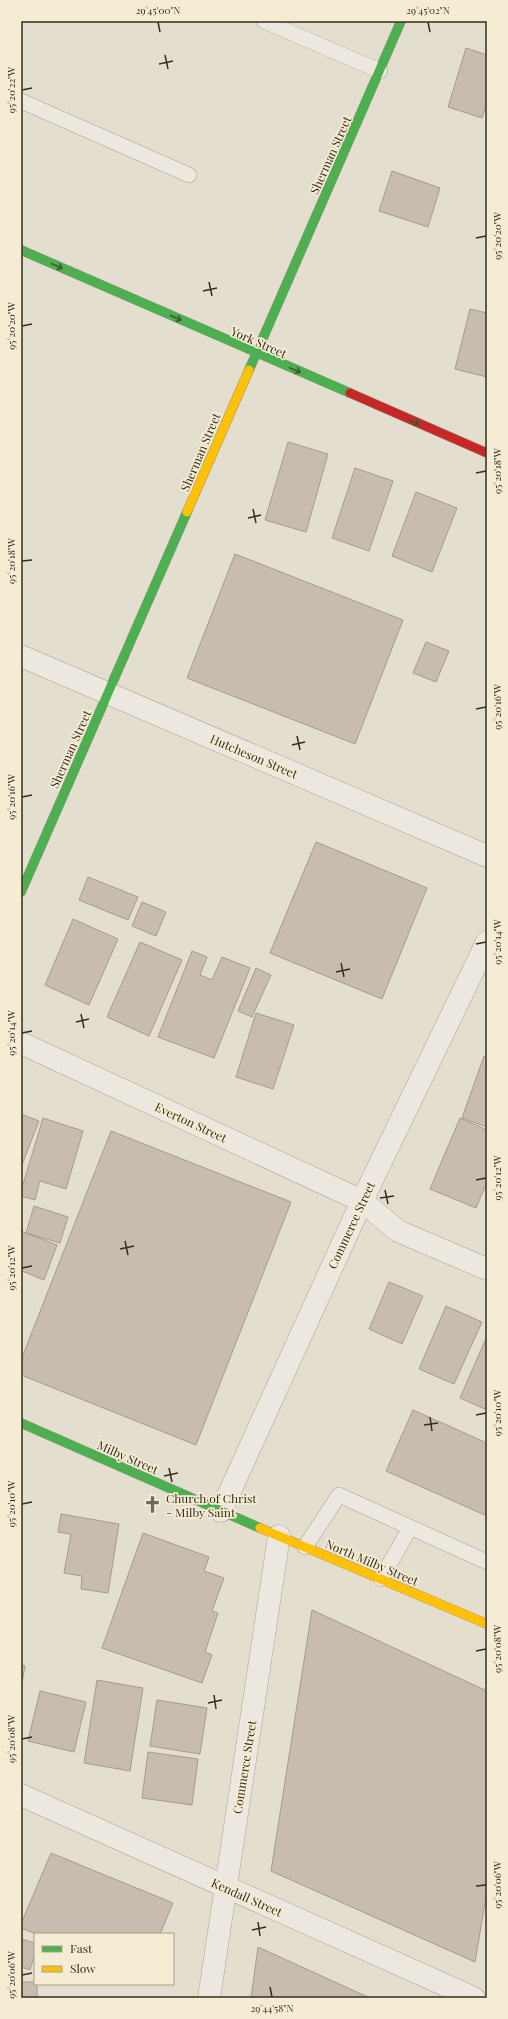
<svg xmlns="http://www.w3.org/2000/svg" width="508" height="2019" font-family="'Playfair Display',serif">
<rect width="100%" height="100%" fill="#e4dece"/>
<path fill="#c8bcaf" stroke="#a49a8d" d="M466,48L487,55V102L482,118L448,107Z
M392,171L440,188L428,227L379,211Z
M470,309L487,313V377L455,369Z
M288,442L328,454L306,532L265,520Z
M355,468L393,481L369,551L332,538Z
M416,492L457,508L432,572L392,556Z
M235,554L403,620L355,744L187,678Z
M426,642L449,651L436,682L413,673Z
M316,842L427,888L382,999L270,953Z
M88,877L138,897L128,920L79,900Z
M142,902L166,912L156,936L132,926Z
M73,919L118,939L89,1005L45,985Z
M140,942L182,960L149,1036L107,1017Z
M192,951L207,957L200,975L212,980L222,957L250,968L214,1058L158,1037Z
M256,968L271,975L252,1017L238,1011Z
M256,1013L294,1025L273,1089L236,1077Z
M484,1056L487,1057V1127L462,1118Z
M21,1114L39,1121L21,1167Z
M43,1118L83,1131L66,1189L40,1181L35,1200L21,1196V1191Z
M460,1118L487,1130V1182L476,1208L430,1189Z
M111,1131L291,1202L196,1445L21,1375V1360Z
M34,1206L68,1217L60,1243L26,1233Z
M21,1231L57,1245L44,1280L22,1271L21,1273Z
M389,1282L423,1296L402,1344L369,1329Z
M446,1306L482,1322L454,1384L419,1369Z
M487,1336V1410L460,1398Z
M413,1410L487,1443V1516L386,1471Z
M61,1514L119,1524L108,1593L81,1589L82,1576L64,1573L71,1534L58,1532Z
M143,1533L209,1557L204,1571L224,1578L212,1611L218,1613L205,1652L212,1655L202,1683L102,1648Z
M312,1610L487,1691V1891L475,1962L271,1871Z
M21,1665L25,1666L21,1688Z
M97,1680L143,1688L130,1771L84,1763Z
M40,1691L86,1702L74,1752L28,1741Z
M157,1700L207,1708L200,1754L150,1746Z
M148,1752L198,1759L192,1805L142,1798Z
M51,1853L173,1903L160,1934H36L21,1928V1924Z
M21,1939L35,1943V1953L30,1970L21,1967Z
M258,1947L370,1998H251Z
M21,1982H35L37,1984V1998H21Z"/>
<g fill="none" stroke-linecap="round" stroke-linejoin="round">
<defs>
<path id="lane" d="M264,21L380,71
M21,101L189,175
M305,1547L339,1495L487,1562
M381,1579L410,1528"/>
<path id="street" d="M21,656L487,856
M21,1043L362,1201L398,1231L487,1269
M221,1511L362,1201L487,942
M21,1795L474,1998
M209,1998L279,1536"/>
<path id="fast" d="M21,250L350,393
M249,370L401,21
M21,892L187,512
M21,1423L260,1528"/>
<path id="slow" d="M187,512L249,370
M260,1528L487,1624"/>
<path id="jam" d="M350,393L487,453"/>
</defs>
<use href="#lane" stroke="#a9a397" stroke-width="16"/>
<use href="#street" stroke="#a9a397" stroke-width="23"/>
<use href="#fast" stroke="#999286" stroke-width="10"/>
<use href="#slow" stroke="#999286" stroke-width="10"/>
<use href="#jam" stroke="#999286" stroke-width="10"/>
<use href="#lane" stroke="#ece8df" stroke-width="15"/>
<use href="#street" stroke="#ece8df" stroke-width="22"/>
<use href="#fast" stroke="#4caf50" stroke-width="9"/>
<use href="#slow" stroke="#ffc107" stroke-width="9"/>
<use href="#jam" stroke="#c62828" stroke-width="9"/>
</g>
<defs><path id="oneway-shaft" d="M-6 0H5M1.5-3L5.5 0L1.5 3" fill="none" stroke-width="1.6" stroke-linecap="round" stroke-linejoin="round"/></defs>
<g stroke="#3f5a30">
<use href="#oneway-shaft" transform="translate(57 266) rotate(24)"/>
<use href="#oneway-shaft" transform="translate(176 318) rotate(24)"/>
<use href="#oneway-shaft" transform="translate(295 370) rotate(23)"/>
<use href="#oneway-shaft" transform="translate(414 422) rotate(23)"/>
</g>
<path fill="none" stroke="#382c1f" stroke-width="1.5" d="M158,22L160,32M428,22L430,32M165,55L168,69M159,64L173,61M22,90L32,88M476,238L486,236M209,282L212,296M203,291L217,288M22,326L32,324M476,473L486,471M253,509L256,523M248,518L261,515M22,561L32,560M476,709L486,707M297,736L300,750M292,745L305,742M22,797L32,795M476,944L486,942M341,963L344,977M336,972L350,969M81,1014L84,1028M76,1022L89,1019M22,1033L32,1031M476,1180L486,1178M385,1190L388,1204M380,1198L394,1196M125,1241L128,1255M120,1249L134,1246M22,1268L32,1266M476,1415L486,1413M430,1417L432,1431M424,1425L438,1423M169,1468L172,1482M164,1476L178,1473M22,1504L32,1502M476,1651L486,1649M214,1695L216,1709M208,1703L222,1700M22,1739L32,1737M476,1886L486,1885M258,1922L260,1936M252,1930L266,1927M22,1975L32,1973M270,1987L272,1997"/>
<defs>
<symbol id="church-bare" viewBox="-9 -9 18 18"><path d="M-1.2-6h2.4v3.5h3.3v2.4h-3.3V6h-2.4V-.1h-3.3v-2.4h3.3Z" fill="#746a5c" stroke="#f5ecd4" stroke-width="2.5" paint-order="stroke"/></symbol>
</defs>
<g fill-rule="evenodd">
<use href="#church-bare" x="140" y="1492" width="25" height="25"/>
</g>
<g text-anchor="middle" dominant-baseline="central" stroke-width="3.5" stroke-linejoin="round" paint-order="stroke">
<g font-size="12" fill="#382c1f" stroke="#f5ecd4">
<text transform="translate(330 155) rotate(-66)">Sherman Street</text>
<text transform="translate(259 342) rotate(24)">York Street</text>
<text transform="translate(200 452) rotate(-67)">Sherman Street</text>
<text transform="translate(70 749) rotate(-66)">Sherman Street</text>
<text transform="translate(254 756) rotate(23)">Hutcheson Street</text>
<text transform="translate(191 1122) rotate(25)">Everton Street</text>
<text transform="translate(351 1225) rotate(-65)">Commerce Street</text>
<text transform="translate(128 1457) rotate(24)">Milby Street</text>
<text transform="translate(372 1562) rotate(23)">North Milby Street</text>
<text transform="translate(244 1767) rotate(-81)">Commerce Street</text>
<text transform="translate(247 1897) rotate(24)">Kendall Street</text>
</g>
<g font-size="12" fill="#382c1f" stroke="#f5ecd4" text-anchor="start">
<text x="166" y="1498">Church of Christ<tspan x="166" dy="14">- Milby Saint</tspan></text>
</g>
</g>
<rect width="508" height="2019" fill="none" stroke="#f5ecd4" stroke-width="44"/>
<rect x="34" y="1933" width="140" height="52" fill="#f5ecd4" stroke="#a99f8c"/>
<rect x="42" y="1946" width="20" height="6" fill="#4caf50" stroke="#a99f8c"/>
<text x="70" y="1953" font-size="12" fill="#382c1f">Fast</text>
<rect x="42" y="1966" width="20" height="6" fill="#ffc107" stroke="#a99f8c"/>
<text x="70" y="1973" font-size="12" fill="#382c1f">Slow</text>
<rect x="22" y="22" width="464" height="1975" fill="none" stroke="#382c1f" stroke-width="1.5"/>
<g font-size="10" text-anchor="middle" fill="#382c1f">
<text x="158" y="14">29°45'00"N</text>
<text x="428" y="14">29°45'02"N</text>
<text transform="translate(11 90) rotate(-90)" y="4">95°20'22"W</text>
<text transform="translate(497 236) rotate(-90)" y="4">95°20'20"W</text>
<text transform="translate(11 326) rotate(-90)" y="4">95°20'20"W</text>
<text transform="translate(497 471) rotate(-90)" y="4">95°20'18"W</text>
<text transform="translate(11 561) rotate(-90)" y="4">95°20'18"W</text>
<text transform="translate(497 707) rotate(-90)" y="4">95°20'16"W</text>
<text transform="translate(11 797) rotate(-90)" y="4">95°20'16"W</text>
<text transform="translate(497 942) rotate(-90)" y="4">95°20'14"W</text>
<text transform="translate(11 1033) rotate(-90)" y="4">95°20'14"W</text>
<text transform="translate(497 1178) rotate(-90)" y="4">95°20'12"W</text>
<text transform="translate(11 1268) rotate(-90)" y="4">95°20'12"W</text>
<text transform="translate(497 1413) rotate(-90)" y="4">95°20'10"W</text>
<text transform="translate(11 1504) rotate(-90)" y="4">95°20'10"W</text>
<text transform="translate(497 1649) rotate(-90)" y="4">95°20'08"W</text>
<text transform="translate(11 1739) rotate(-90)" y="4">95°20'08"W</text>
<text transform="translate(497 1885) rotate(-90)" y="4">95°20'06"W</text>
<text transform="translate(11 1975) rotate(-90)" y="4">95°20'06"W</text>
<text x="272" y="2012">29°44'58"N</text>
</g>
</svg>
